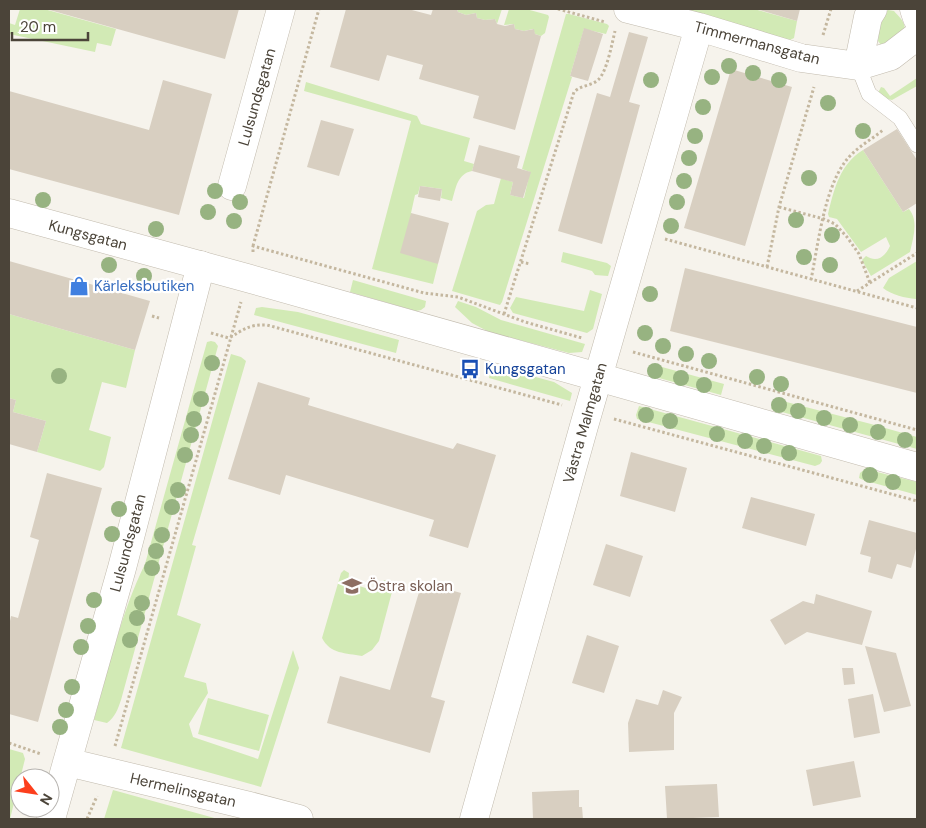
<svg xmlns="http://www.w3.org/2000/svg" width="926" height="828" font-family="'DM Sans',sans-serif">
<rect width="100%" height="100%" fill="#f6f3ec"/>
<path fill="#d2eab5" d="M20,9H44L116,29L111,46L97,43L95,52L9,34V23L15,25Z
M457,9H502L497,24L495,19L485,20L477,18L476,13L466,15L458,12Z
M509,9H526L548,15L549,17L545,33L541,36L535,34L533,29L524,31L515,29L514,24L504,25Z
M681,9H754L797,21L794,38L790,40Z
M888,10L894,11C899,17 907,23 904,31L885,45H881L878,41C879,31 881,18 888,10Z
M566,14H569L607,24L609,26L606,34L584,29L570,76L572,77L502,302L500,305L452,291L477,211L486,205L494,204L501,178L513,182L510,195L524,198L530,172L522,169Z
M917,78V86L892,100L883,98L878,93L881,87L884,88L890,96Z
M306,82L417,116L421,124L470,138L464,161L474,164L472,171C457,174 456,188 452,201L441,198L442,189L420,186L418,194L415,195L411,213L438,264L433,284L372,269L411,121L304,91Z
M863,150L903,212L909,209C919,221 913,238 910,252L871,276L862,260L866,256C877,263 885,257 890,246L886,237L861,252L837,219L829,217L828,214C834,189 840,164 863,150Z
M563,252L607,263L611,266L608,276L595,275L592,271L561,262Z
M917,261L916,299C905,298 892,295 883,288L889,278Z
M353,280L426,301L425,307L421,310L416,311L350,292Z
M590,290L602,294L593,329L587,333L513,313L510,308L516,297L584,311Z
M458,301L476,307L501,320L585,344L582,352L569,353L489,332L472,323L455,307Z
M262,307L298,312L399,340L396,353L254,315L256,308Z
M9,314L135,350L126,388L102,382L89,430L111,437L104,467L100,471L37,452L46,421L13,412L16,400L9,398Z
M211,341L215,342L218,346L121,700C118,709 115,717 107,723L94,720C109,667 121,613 145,564L207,342Z
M231,354L241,357L246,361L192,545L196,546L177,615L201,624L184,677L206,683L208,693L189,724L193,737L258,759L293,650L299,668L261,787L121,748Z
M651,364L724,384L721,395L648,375Z
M492,365L554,382L572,393L570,401L489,378Z
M775,399L871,424L917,437V449L771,409Z
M639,406L821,456L822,461L820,464L815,466L637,419L636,415Z
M865,469L917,482V495L863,480L859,478L860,473Z
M344,570L349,573L348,583L380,592L384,580L387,581L393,588L379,641L372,650L362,656C346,653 330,654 322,638L341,573Z
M208,698L269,715L259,751L198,734Z
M9,749L23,753L25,759L10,819Z
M113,790L218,819H104Z"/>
<path fill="#d8cfc1" d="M46,9H239L225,59Z
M346,9H408L431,15L433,9H457L458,12L466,15L476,13L477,18L485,20L495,19L497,24L505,26L514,24L515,29L524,31L534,29L535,34L541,36L515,130L473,118L479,96L419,79L423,65L387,55L379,81L330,67Z
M756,9H800L797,21Z
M584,28L603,34L588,81L570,76Z
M629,32L648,37L629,102L640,105L602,244L558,231L597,93L610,97Z
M731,69L792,87L745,246L684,228Z
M163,80L212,94L179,215L9,169V91L149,130Z
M321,120L354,129L339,176L307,167Z
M897,129L917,160V203L903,212L863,150Z
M479,145L520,156L517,168L531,172L523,198L510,195L513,182L472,171Z
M420,186L442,189L440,201L418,197Z
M411,213L449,223L438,264L400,253Z
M9,261L150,301L135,350L9,314Z
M685,268L917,327V393L670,331Z
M258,382L310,398L308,405L453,449L457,443L496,455L468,548L429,536L434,520L286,475L280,495L228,479Z
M9,398L16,400L13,412L46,421L37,452L9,444Z
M631,452L687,468L675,512L620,496Z
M47,473L102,488L38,722L9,714V626L11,616L18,618L39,540L30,537Z
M751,497L815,514L806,546L742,528Z
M869,520L917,533V545L911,568L897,564L892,579L868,572L871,557L860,554Z
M606,544L643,556L630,597L593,585Z
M422,582L461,593L431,697L445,701L430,753L327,723L340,676L390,690Z
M816,594L872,611L862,645L807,632L785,645L770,620L803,601L814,604Z
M587,635L619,646L604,693L572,683Z
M865,646L896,653L911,706L884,712Z
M842,668H853L855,684L844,685Z
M663,690L682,697L674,713V750L629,752L628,723L636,699L658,705Z
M873,694L880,733L854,738L848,699Z
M854,761L861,797L813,806L806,770Z
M717,784L719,817L667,819L665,786Z
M579,790V807H582L583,819H533L532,792Z"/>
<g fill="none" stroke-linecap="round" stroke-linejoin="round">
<defs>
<path id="service" d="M858,66L869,94L900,118L917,145"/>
<path id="minor" d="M628,9L699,27L801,58L858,66L891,56L917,36
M914,9L917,18
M858,66L868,17L873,9
M232,186L281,9
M67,762L246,805L299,819
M51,819L122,568L201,265
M474,819L584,426L699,27"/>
<path id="tertiary" d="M9,213L247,278L917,467"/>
</defs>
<use href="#service" stroke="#c2bbae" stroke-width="16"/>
<use href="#minor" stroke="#c2bbae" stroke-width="29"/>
<use href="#tertiary" stroke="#c2bbae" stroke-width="29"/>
<path stroke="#c4b79f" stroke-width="3" stroke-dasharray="2.5 2.5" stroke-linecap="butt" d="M558,9L605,22
M823,35L831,9
M779,207L824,219L835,224L847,237L859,254L870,283
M665,239L917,308
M253,246L319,9
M253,252V246L424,293L458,297L525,322L582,338
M521,262L530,264
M767,267L779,207L814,87
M811,280C818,245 824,190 845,162C854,149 871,140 883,130
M857,291L917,253
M504,314L574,92C581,85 591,86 598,80C607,72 612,43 615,31
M152,316L159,318
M211,333L229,338C243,330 249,324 267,325L562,405
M633,352L917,430
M614,419L917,501
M9,743L41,754
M115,746L241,302
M87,819L97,796"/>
<use href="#service" stroke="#fff" stroke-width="15"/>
<use href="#minor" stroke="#fff" stroke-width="28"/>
<use href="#tertiary" stroke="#fff" stroke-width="28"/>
</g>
<g fill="#97b381">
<circle cx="729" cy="66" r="8"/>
<circle cx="753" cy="73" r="8"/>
<circle cx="712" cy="77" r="8"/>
<circle cx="651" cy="80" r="8"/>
<circle cx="779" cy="80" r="8"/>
<circle cx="828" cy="103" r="8"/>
<circle cx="703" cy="107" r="8"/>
<circle cx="863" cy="131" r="8"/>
<circle cx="695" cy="136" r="8"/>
<circle cx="689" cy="158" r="8"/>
<circle cx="809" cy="178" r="8"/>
<circle cx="684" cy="181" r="8"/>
<circle cx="215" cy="191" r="8"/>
<circle cx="43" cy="200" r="8"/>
<circle cx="240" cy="202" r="8"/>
<circle cx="677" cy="202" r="8"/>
<circle cx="208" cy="212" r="8"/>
<circle cx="796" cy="220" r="8"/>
<circle cx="234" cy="221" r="8"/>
<circle cx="671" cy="226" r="8"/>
<circle cx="156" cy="229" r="8"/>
<circle cx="832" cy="235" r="8"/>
<circle cx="804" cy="257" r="8"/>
<circle cx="109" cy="265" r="8"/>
<circle cx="830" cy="265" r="8"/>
<circle cx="144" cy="276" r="8"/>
<circle cx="650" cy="294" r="8"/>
<circle cx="645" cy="333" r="8"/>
<circle cx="663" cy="346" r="8"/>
<circle cx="686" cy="354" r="8"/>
<circle cx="709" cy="361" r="8"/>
<circle cx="212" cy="363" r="8"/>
<circle cx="655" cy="371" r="8"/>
<circle cx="59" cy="376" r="8"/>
<circle cx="757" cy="377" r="8"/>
<circle cx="681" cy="378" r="8"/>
<circle cx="781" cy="384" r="8"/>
<circle cx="704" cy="385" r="8"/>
<circle cx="201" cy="399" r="8"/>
<circle cx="779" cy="405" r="8"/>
<circle cx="798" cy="411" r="8"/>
<circle cx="646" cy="415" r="8"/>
<circle cx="824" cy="418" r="8"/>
<circle cx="194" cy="419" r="8"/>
<circle cx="670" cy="421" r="8"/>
<circle cx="850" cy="425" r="8"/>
<circle cx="878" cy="432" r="8"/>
<circle cx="717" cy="434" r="8"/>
<circle cx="191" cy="435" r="8"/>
<circle cx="905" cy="440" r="8"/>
<circle cx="745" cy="441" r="8"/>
<circle cx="764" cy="446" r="8"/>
<circle cx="789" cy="453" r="8"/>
<circle cx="185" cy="455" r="8"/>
<circle cx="870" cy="475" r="8"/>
<circle cx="893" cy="482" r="8"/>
<circle cx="178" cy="490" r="8"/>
<circle cx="172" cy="507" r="8"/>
<circle cx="119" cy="509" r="8"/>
<circle cx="112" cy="534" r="8"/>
<circle cx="162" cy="535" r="8"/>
<circle cx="156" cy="551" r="8"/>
<circle cx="152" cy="568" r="8"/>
<circle cx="94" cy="600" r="8"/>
<circle cx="142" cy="603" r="8"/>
<circle cx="137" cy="618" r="8"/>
<circle cx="88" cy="626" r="8"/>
<circle cx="130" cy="640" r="8"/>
<circle cx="81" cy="647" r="8"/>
<circle cx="72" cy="687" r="8"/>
<circle cx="66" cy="710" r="8"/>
<circle cx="60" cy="727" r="8"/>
</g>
<defs>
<symbol id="shop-bare" viewBox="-9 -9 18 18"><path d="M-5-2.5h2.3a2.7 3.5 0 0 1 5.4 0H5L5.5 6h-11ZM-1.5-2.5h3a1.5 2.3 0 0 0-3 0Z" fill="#3f7fe0" stroke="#fff" stroke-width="2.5" paint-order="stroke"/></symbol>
<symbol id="bus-bare" viewBox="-9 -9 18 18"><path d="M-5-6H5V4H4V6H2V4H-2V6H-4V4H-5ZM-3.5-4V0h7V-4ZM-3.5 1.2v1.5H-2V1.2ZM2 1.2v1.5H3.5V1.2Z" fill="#1a4fb4" stroke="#fff" stroke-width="2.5" paint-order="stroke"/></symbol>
<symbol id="school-bare" viewBox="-9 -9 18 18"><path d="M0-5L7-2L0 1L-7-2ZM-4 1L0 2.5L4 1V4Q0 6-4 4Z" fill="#8d6e63" stroke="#fff" stroke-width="2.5" paint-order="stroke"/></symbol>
</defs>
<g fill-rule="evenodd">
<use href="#shop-bare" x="65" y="272" width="28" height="28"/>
<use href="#bus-bare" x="456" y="355" width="28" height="28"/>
<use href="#school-bare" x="338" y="572" width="28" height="28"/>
</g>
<g text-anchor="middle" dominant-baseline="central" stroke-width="4.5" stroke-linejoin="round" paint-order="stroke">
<g font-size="15" fill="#4b4439" stroke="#fff">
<text transform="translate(757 43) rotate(15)">Timmermansgatan</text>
<text transform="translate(257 97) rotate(-74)">Lulsundsgatan</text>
<text transform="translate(88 235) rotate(15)">Kungsgatan</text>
<text transform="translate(585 423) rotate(-74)">Västra Malmgatan</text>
<text transform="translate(128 543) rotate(-75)">Lulsundsgatan</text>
<text transform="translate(183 790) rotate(13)">Hermelinsgatan</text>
</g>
<g font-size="15" fill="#366cbe" stroke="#fff" text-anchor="start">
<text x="94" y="286">Kärleksbutiken</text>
</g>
<g font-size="15" fill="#164399" stroke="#fff" text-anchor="start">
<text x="485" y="369">Kungsgatan</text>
</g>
<g font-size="15" fill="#785e54" stroke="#fff" text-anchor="start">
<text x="367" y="586">Östra skolan</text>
</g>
</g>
<rect width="926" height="828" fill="none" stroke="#4b4439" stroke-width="20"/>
<g transform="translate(35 793) rotate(120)"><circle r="24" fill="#ffffff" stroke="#b7b4b0"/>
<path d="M0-4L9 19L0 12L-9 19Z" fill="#fc3f1d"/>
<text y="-8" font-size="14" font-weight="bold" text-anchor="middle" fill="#4b4439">N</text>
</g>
<path d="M12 32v8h76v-8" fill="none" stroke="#4b4439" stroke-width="2.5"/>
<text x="20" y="32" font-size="15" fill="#4b4439" stroke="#ffffff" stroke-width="4" paint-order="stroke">20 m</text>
</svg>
